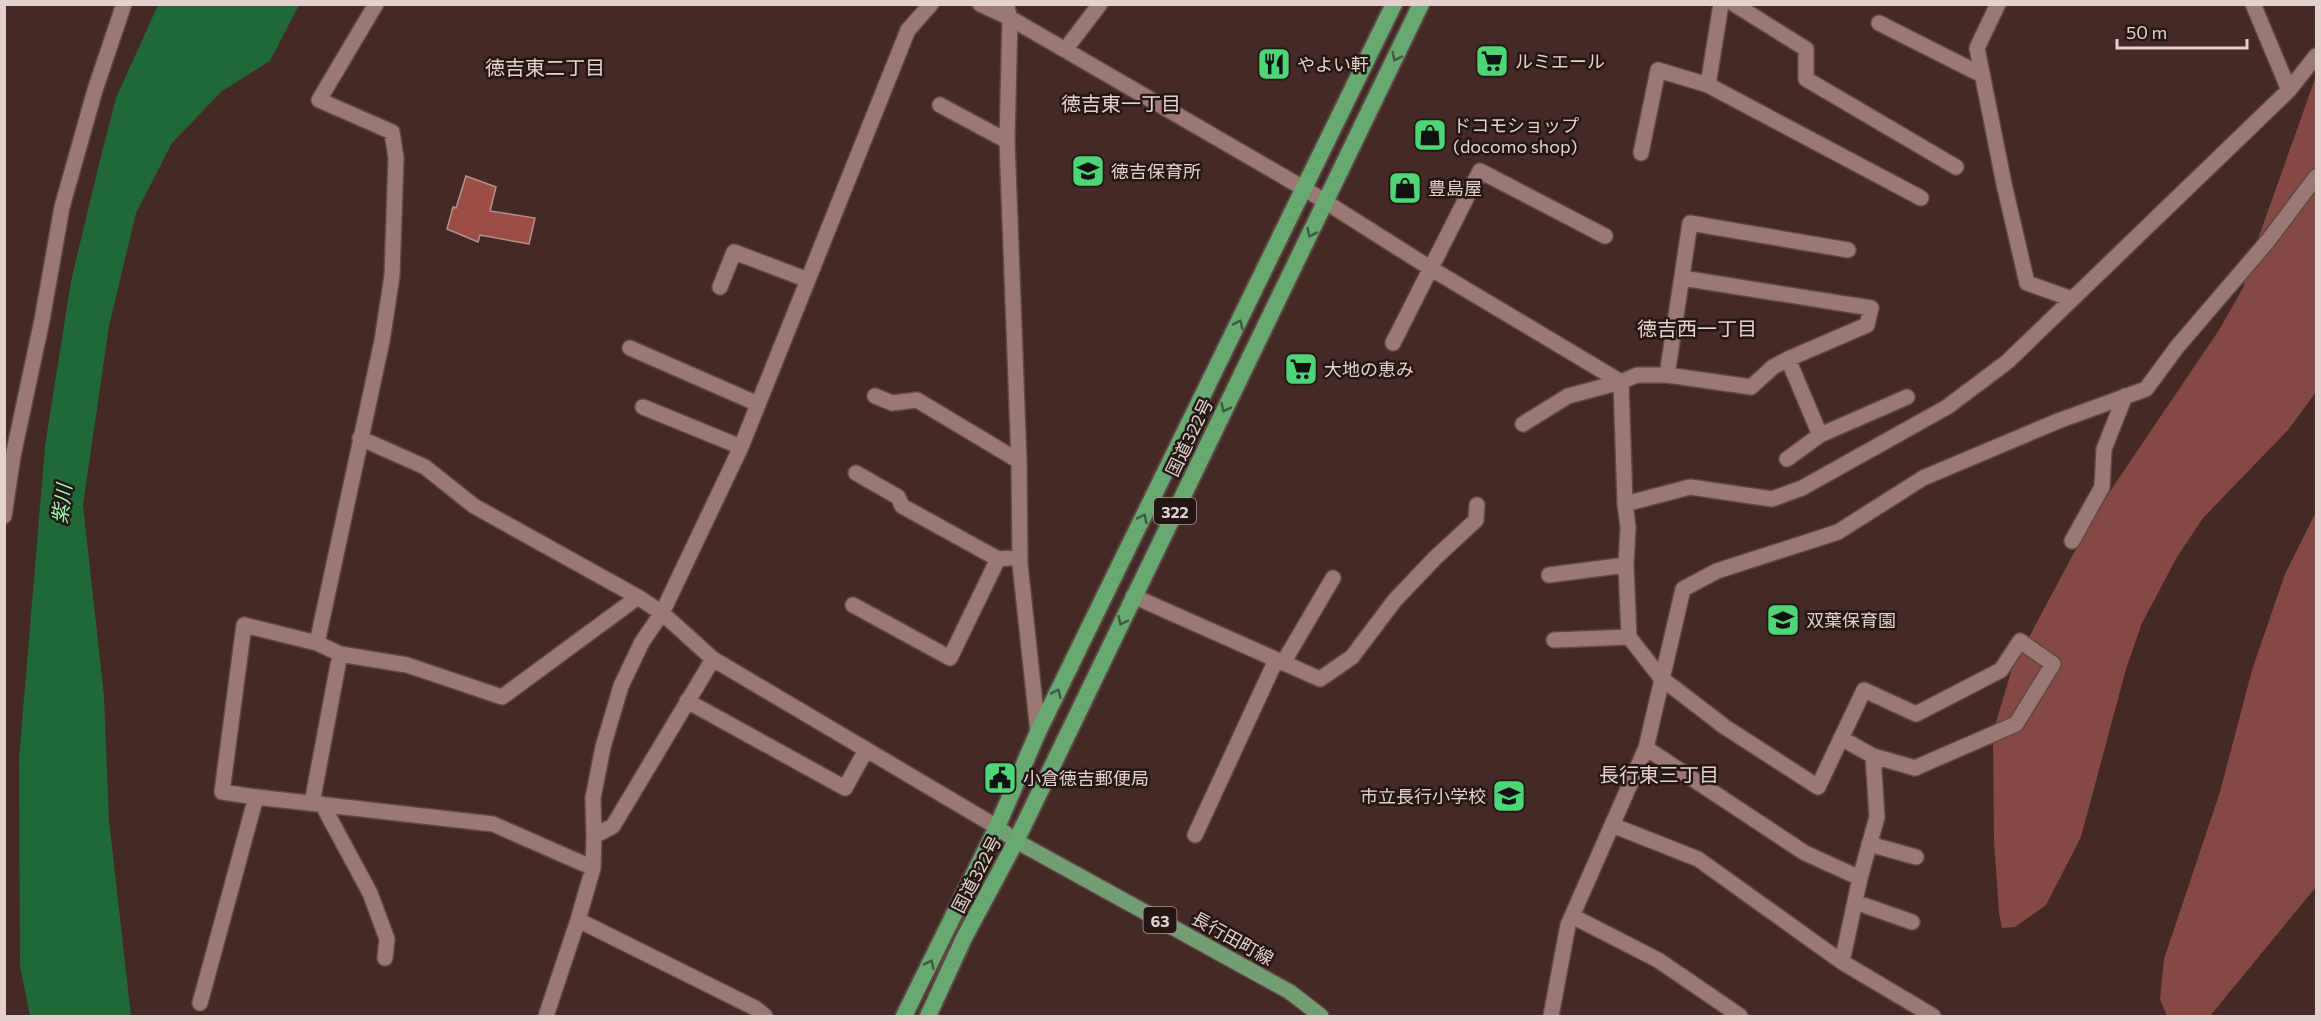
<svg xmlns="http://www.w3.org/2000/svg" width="2321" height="1021" font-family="Commissioner,'Noto Sans JP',sans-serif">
<rect width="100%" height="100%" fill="#452926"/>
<path fill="#844943" d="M2316,76V392L2288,430L2203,518L2177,557L2142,623L2126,669L2081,837L2046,905L2015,927L2002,928L1999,913L1994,841L1993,732L2012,669L2094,515L2219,330L2243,288L2253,253Z
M2316,512V887L2210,1016H2167L2160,999L2164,959L2220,792L2252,670L2285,574Z"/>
<path fill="#216837" d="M158,5H299L270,61L222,91L172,143L136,213L109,326L83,505L104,696L109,820L131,1016H30L20,966L19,758L45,446L71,281L100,160L116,98Z"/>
<path fill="#9b4d46" stroke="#b5928d" stroke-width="1.5" d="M466,176L496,187L490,211L535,218L529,244L480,235L478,242L447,229L453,207L456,208Z"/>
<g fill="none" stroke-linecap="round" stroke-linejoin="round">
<defs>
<path id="minor" d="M980,4L1010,18L1305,189L1430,268L1621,382L1625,504L1628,527L1626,565L1629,637L1661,678L1725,727L1818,787L1864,690L1916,714L2001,670L2020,641L2053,664L2016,724L1915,768L1873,756L1841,738
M1006,4L1010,18L1007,141L1019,461L1020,564L1038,732
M1734,4L1806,49V79L1956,167
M1998,4L1977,48L2004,184L2027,283L2072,299
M2253,4L2289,90
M1879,23L1982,75
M1065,50L1100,4
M1708,85L1921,198
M940,105L1007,141
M1641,153L1658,70L1708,85L1721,4
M1682,278L1871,308L1867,325L1788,359L1773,367L1751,387L1667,375L1690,223L1848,250
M720,287L734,252L808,280
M1393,343L1480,171L1605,236
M630,348L758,404
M875,396L892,403L917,400L1019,461
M643,407L741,447
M1523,424L1568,396L1621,382L1637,375H1667
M1820,435L1907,397
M360,438L425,467L474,506L638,597L662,613L713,659L997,827
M1787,459L1820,435L1788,359
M856,473L898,497L902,506L998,559
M1625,504L1690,487L1772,499L1802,488L1947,407L2007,362L2289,90L2316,56
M4,516L13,456L42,320L62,207L95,90L124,4
M2072,541L2102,487L2104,449L2125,396
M1549,575L1626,565
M1133,596L1320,679L1352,657L1395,600L1435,558L1476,520L1477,505
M853,605L950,658L998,559L1020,557
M1554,640L1629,637
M317,643L382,341L392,276L396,158L392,132L319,100L376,4
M1283,663L1333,578
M687,701L845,788L866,750
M1646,748L1805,853L1860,878L1877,817L1873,756
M256,797L493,824L593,868
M312,803L340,654
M322,804L370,893L387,939L385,958
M1612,825L1698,859L1842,962L1933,1016
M1195,835L1276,660
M594,836L593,798L603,747L621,686L642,642L662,613L741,447L908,30L931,4
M1869,844L1916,857
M1855,902L1912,922
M1572,916L1658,960L1740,1016
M578,920L755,1008L765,1016
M1842,962L1860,878
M200,1003L256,797L222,792L244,625L317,643L340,654L407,665L502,697L638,597
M546,1016L578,920L593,868L594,836L613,826L713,659
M1551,1016L1568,925L1646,748L1683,589L1717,571L1838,532L1923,478L2058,421L2146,389L2177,347L2267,242L2316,177"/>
<path id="primary" d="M997,827L1016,841L1290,992L1321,1016"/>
<path id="trunk" d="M904,1016L997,827L1038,732L1394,4
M928,1016L964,938L1016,841L1421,4"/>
</defs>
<use href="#minor" stroke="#5f4744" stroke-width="18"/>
<use href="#primary" stroke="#5f4744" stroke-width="18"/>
<use href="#trunk" stroke="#5f4744" stroke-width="20"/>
<use href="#minor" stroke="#9a7873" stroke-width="15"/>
<use href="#primary" stroke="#739d72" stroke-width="15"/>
<use href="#trunk" stroke="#66aa72" stroke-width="16"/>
</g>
<defs><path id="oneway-chevron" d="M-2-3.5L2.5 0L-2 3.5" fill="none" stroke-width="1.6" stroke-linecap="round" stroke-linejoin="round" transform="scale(1.5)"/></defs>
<g stroke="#41593e">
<use href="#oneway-chevron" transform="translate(1396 57) rotate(116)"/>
<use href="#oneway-chevron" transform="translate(1311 233) rotate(116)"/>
<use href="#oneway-chevron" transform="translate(1239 324) rotate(-64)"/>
<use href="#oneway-chevron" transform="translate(1225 408) rotate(116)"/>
<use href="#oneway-chevron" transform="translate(1143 518) rotate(-64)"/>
<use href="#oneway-chevron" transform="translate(1122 621) rotate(116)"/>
<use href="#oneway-chevron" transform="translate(1057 693) rotate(-64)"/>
<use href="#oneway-chevron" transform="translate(930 964) rotate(-64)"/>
</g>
<defs>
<symbol id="supermarket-square" viewBox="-11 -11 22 22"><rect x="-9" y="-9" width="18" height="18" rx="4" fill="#4cd676" stroke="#231614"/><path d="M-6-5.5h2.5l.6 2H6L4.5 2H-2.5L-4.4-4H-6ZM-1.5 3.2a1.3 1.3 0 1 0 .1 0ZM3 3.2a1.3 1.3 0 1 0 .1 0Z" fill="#111"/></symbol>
<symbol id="restaurant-square" viewBox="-11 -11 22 22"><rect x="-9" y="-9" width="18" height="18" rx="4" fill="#4cd676" stroke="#231614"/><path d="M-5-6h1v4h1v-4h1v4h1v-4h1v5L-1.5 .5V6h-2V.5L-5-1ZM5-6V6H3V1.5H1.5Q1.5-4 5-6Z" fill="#111"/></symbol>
<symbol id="shop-square" viewBox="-11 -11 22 22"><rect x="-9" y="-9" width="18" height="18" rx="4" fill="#4cd676" stroke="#231614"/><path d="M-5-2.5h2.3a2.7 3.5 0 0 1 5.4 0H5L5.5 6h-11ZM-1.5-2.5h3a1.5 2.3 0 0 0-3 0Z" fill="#111"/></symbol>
<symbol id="school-square" viewBox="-11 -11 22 22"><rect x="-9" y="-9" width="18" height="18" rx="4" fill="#4cd676" stroke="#231614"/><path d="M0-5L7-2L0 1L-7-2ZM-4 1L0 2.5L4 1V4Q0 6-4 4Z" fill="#111"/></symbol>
<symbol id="civic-square" viewBox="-11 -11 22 22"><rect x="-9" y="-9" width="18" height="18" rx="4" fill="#4cd676" stroke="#231614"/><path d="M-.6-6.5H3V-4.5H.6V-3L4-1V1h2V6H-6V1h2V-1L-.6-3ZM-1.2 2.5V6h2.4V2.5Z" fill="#111"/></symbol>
</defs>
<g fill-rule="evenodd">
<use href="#supermarket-square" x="1473" y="42" width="38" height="38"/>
<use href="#restaurant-square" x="1255" y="45" width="38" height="38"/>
<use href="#shop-square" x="1411" y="116" width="38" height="38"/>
<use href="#school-square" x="1069" y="152" width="38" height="38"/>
<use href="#shop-square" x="1386" y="169" width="38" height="38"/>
<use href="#supermarket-square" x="1282" y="350" width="38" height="38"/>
<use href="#school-square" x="1764" y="601" width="38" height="38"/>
<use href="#civic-square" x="981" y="759" width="38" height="38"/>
<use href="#school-square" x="1490" y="777" width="38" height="38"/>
</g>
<g text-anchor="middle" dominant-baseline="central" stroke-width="5" stroke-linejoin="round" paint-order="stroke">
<g fill="#231614" stroke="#aa9996" stroke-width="1.5">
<rect x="1154" y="498" width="42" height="26" rx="4.5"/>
<rect x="1143.5" y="907" width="33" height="26" rx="4.5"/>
</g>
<g font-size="16" font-weight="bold" fill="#e4d1ce">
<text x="1175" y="511">322</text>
<text x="1160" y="920">63</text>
</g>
<g font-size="18" fill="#e4d1ce" stroke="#231614" text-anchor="start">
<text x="1515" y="61">ルミエール</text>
<text x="1297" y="64">やよい軒</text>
<text x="1453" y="125">ドコモショップ<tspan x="1453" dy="21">(docomo shop)</tspan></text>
<text x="1111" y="171">徳吉保育所</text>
<text x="1428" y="188">豊島屋</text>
<text x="1324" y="369">大地の恵み</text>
<text x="1806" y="620">双葉保育園</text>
<text x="1023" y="778">小倉徳吉郵便局</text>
<text x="1486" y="796" text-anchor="end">市立長行小学校</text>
</g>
<g font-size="18" fill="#e4d1ce" stroke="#231614">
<text transform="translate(1189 437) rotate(-64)">国道322号</text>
<text transform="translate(976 874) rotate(-62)">国道322号</text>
<text transform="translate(1233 938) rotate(29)">長行田町線</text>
</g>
<g font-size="20" fill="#e4d1ce" stroke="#231614">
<text x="545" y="67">徳吉東二丁目</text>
<text x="1121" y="103">徳吉東一丁目</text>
<text x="1697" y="328">徳吉西一丁目</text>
<text x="1659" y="774">長行東三丁目</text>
</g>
<g font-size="20" font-style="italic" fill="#9af9af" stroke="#231614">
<text transform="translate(61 504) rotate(-83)">紫川</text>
</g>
</g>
<rect width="2321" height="1021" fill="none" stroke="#e4d1ce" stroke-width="12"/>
<path d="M2117 39v9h130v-9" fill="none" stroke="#e4d1ce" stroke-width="3"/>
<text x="2126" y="39" font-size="18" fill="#e4d1ce" stroke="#231614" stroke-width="4.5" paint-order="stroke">50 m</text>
</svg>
